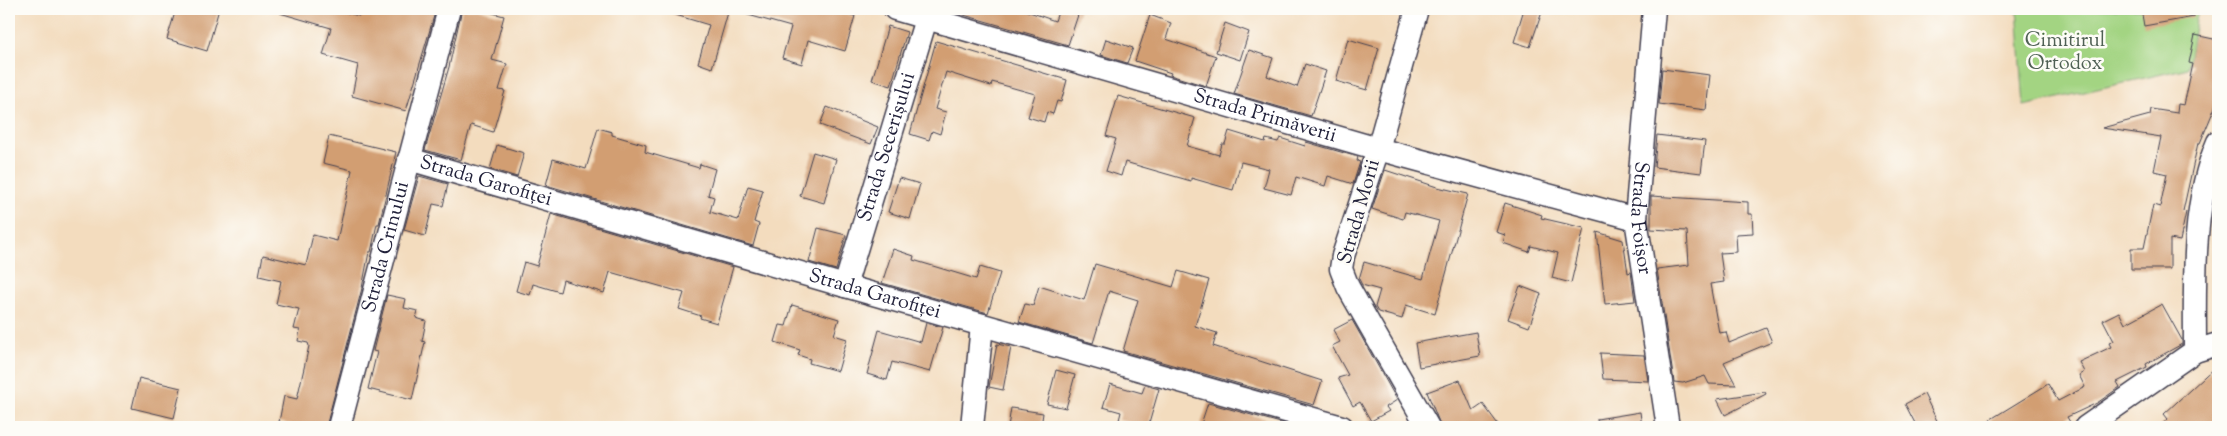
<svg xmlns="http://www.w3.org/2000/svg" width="2227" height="436" font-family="'Sorts Mill Goudy',serif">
<rect width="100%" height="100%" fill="#fdfcf7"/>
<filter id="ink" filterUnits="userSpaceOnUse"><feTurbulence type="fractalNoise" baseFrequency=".02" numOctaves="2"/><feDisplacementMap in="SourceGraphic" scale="10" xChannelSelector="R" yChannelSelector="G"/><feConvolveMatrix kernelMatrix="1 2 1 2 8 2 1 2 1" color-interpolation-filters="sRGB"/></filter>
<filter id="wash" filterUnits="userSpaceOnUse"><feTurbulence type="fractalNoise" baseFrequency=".0096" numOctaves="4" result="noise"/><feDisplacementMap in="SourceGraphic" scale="20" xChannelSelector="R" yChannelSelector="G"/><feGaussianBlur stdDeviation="1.12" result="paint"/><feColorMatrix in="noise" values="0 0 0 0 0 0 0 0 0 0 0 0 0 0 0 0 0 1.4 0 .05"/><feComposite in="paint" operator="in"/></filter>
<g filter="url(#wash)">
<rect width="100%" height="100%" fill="#f3dcbe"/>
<path fill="#a3d482" stroke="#627b5e" d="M2017,9H2198L2188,68L2024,106Z"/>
<g id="blocks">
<path fill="#d29e72" d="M176,9H219L207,51L167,39Z
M280,9H333L359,16L360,9H436L406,111L352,96L358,65L323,55L331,28L280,13Z
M462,9H478L504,16L492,60L507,64L499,90L505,91L493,132L471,125L461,160L425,150L449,67Z
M670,9H729L712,68L698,63L709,25L669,13Z
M742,9H828L855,16L845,51L808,40L802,64L782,58L791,27L741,13Z
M943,9H1021L1055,21L1059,9H1080L1068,45Z
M1524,9H1543L1530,47L1514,42Z
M2141,9H2193L2194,17L2144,26Z
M1150,15L1171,23L1166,39L1216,56L1206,86L1170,75L1171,73L1135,61Z
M1225,23L1249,32L1240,60L1216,52Z
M888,26L907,32L891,86L872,80Z
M2195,35L2218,40V90L2215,107L2200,143H2198L2183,211L2186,212L2180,241L2170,239V269H2131V248H2144L2153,205L2160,207L2167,174L2154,171L2161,137L2102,128L2150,115L2151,109L2177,113L2178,104L2184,105L2193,64L2189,63Z
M1106,39L1133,48L1127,63L1101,55Z
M1348,39L1379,48L1367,90L1336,81Z
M936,41L1067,80L1061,102L1057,101L1053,114L1047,112L1044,122L1028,117L1035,94L992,82L991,86L946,72L935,109L946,112L940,134L932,131L929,140L910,134Z
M1249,50L1273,58L1267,76L1297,87L1305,64L1326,71L1311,116L1234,94Z
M1662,69L1710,75L1706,110L1659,104Z
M1118,96L1195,118L1187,146L1219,155L1222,144H1225L1229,131L1265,142L1266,139L1278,142L1280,138L1305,146L1306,142L1358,157L1357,161L1360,162L1353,184L1328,176L1325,186L1296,177L1291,195L1264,188L1269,169L1241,162L1233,190L1191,178V181L1125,162L1121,176L1106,171L1116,139L1106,136Z
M827,107L878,127L871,144L820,125Z
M598,128L612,132V135L646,145L645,152L699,168L700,164L715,169L708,195L714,197L710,212L738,220L748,186L763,190L754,222L759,224L753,246L546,185L553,159L586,169Z
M1657,135L1705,141L1701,173L1654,167Z
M329,136L396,152L379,224H377L371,252H369L362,288L326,427H303L279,422L284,396L297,399L309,346L308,343L298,341L300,330L294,329L299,309L276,304L281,281L259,276L263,255L306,265L313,235L337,241L352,170L323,163Z
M497,145L524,153L517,177L490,169Z
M813,152L836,159L824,203L800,196Z
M1385,170L1437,187L1468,194L1435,314L1406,305L1402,319L1378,312L1375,307L1380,290L1362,285L1359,279L1364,262L1423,279L1439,221L1405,212L1403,219L1372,209Z
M419,176L448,184L443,206L433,204L425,236L404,230Z
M899,178L920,184L910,219L888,212Z
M1651,196L1748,202V214H1752L1753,233L1736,234L1737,252L1720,253L1724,282L1710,284L1719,333L1726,332L1729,343L1766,328L1772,342L1724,362L1736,385L1709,384L1705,376L1683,383L1674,382L1657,269L1689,265L1687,231L1651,229Z
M1505,203L1542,215L1541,218L1584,228L1571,283L1552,278L1558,253L1531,246L1529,252L1503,243L1505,235L1496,232Z
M551,214L733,267L717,323L700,318L701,316L679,309L684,293L610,272L604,293L563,280L560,292L533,284L530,295L516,291L524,262L537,266Z
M818,228L846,235L836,270L809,262Z
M1597,232L1623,240L1628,273L1631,272L1635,301L1605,304Z
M893,249L914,256L913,260L976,279L980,267L1000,273L988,313L882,283Z
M1095,264L1173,287L1178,271L1209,280L1195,326L1217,333L1213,346L1322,381L1314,405L1123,351L1138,300L1109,291L1093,343L1019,322L1025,304L1033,306L1039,286L1084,300Z
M1520,286L1541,294L1529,327L1508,319Z
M387,295L406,299L404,308L418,311L416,318L426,321L422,341L425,342L412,400L368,389L377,352L373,351Z
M2162,304L2182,340V344L2146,364L2147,367L2117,382L2120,387L2097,403L2067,417L2070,422L2062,427H1978L2048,384L2058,401L2085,387L2079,375L2084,372L2079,362L2111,347L2109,343L2114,341L2103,320L2119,312L2125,324Z
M792,305L839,319L834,335L847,339L838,371L809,363L810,359L798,355L800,350L775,342L780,325L786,326Z
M1352,320L1397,400L1386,407L1389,411L1371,421L1360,402L1353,406L1338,378L1348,375L1332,346L1340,342L1333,330Z
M926,323L943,327L930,372L892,362L887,380L867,374L879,330L921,342Z
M1476,332L1480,356L1419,367L1415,343Z
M997,344L1011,347L1003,390L989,387Z
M1600,353L1644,355L1648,381L1603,379Z
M2218,364V423L2214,427H2159L2168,419L2164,414Z
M1056,370L1075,375L1066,408L1047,404Z
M139,378L181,388L174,418L132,408Z
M1460,380L1473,411L1483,404L1500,427H1441L1427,392Z
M1110,384L1142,393L1145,385L1159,389L1148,427L1119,420L1121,412L1103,407Z
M1765,392L1766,394L1725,415L1717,399Z
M1924,394L1940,427H1917L1905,404Z
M1208,403L1295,427H1200Z
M1011,408L1043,413L1041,427H1008Z
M1640,412L1642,427H1598L1597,419Z"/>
</g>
</g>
<g filter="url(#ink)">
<use href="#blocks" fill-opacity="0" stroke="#413e4f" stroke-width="1"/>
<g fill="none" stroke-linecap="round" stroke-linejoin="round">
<defs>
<g id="minor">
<path id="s1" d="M895,9L1378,149L1636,219"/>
<path d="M1417,9L1378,149L1343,256L1341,269L1348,287L1428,427"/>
<path id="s2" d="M1654,9L1636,219L1668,427"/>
<path id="s3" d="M409,159L845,286L1342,427"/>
<path id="s4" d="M845,286L929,9"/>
<path d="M2195,351C2195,284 2191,204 2218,142"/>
<path id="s5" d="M339,427L449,9"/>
<path d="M972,427L982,325"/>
<path d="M2086,427L2195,351L2218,344"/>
</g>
</defs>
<use href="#minor" stroke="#413e4f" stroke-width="25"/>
<use href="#minor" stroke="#fff" stroke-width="22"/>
</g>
</g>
<g text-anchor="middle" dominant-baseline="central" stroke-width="5" stroke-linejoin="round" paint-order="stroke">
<g font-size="20" fill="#4f6054" stroke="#fdfcf7">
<text x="2065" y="41">Cimitirul<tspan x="2065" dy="23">Ortodox</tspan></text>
</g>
<g font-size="20" fill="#22223b" stroke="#fdfcf7">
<text stroke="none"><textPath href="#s1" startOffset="385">Strada Primăverii</textPath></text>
<text stroke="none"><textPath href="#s4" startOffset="145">Strada Secerișului</textPath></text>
<text stroke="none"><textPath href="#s3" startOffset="80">Strada Garofiței</textPath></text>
<text transform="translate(1360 212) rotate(-74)">Strada Morii</text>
<text stroke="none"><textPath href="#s2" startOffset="210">Strada Foișor</textPath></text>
<text stroke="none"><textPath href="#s5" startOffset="186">Strada Crinului</textPath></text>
<text stroke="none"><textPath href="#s3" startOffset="485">Strada Garofiței</textPath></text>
</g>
</g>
<rect width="2227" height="436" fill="none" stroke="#fdfcf7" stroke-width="30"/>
</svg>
